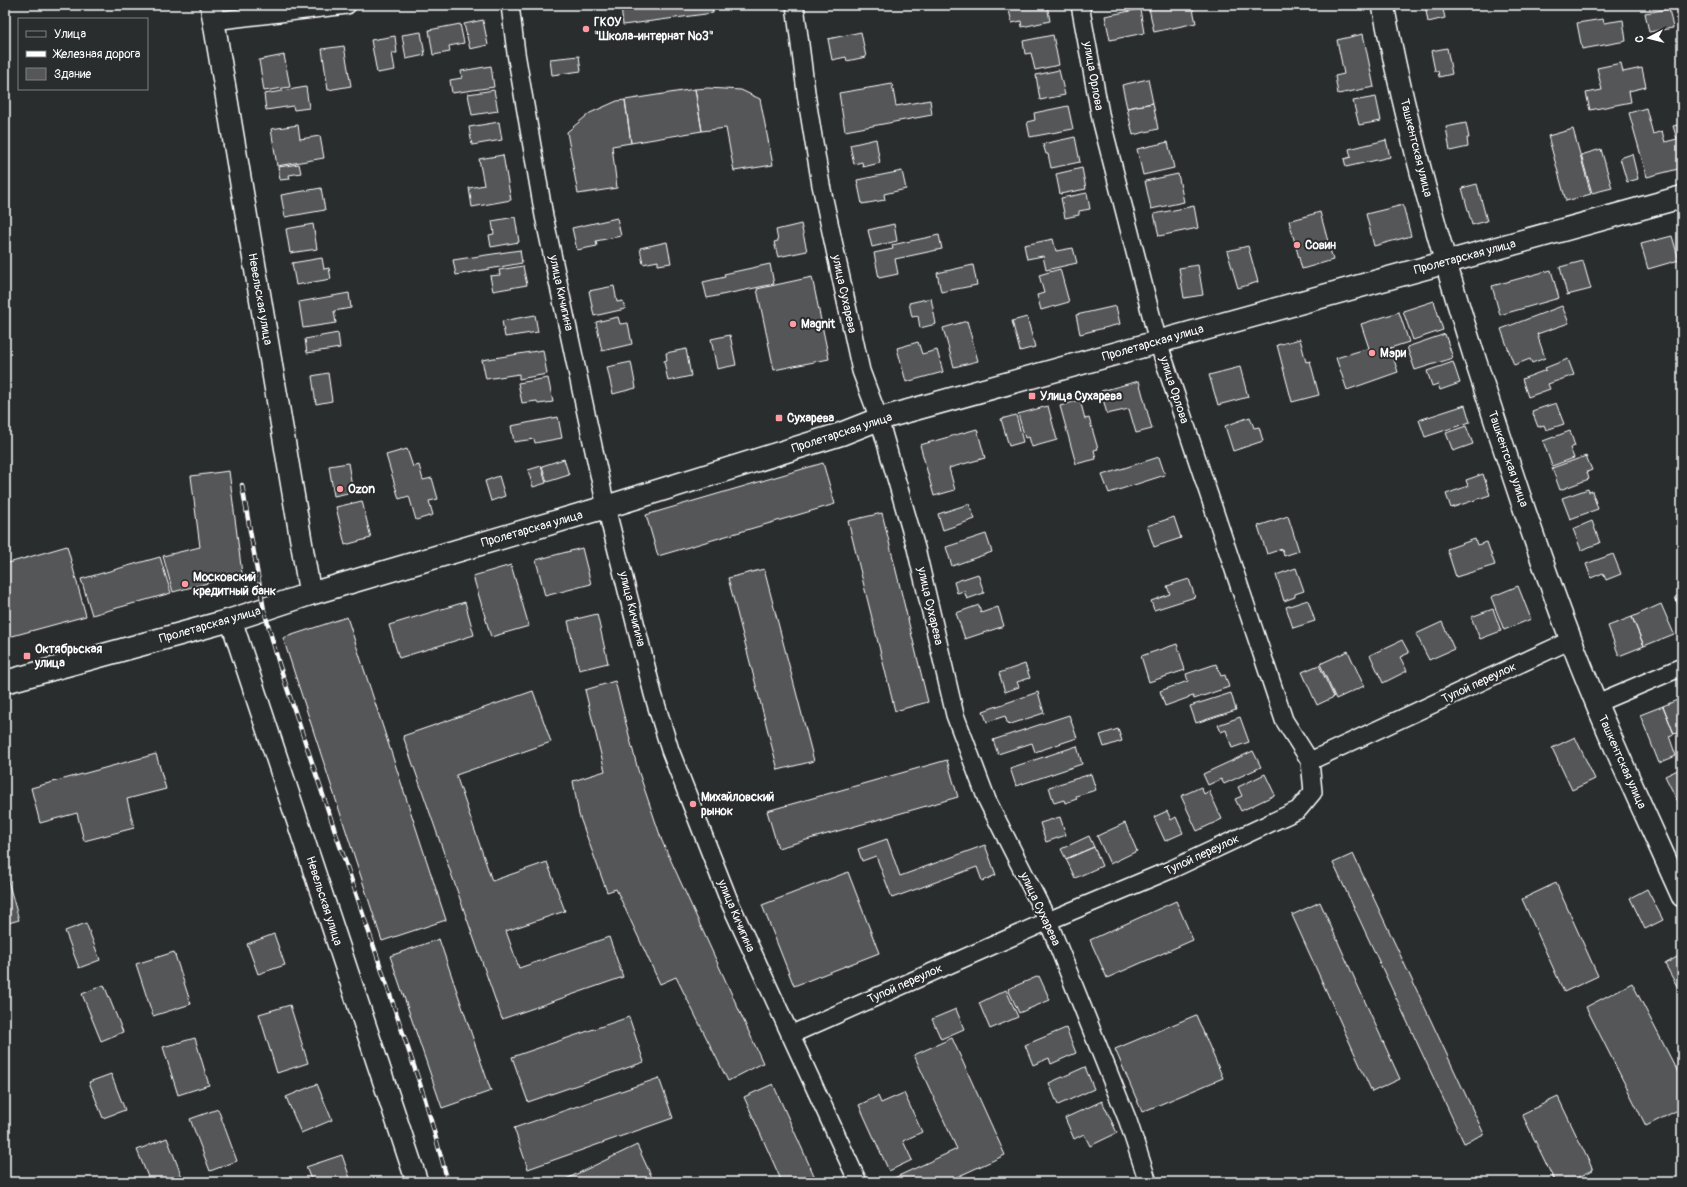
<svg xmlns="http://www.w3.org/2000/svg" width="1687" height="1187" font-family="Pangolin,sans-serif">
<rect width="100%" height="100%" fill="#2a2d2e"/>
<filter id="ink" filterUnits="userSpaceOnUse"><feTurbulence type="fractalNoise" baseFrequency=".025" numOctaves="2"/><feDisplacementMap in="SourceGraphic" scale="8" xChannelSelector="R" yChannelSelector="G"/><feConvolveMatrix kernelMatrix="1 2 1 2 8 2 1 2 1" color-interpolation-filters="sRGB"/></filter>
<g filter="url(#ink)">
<path fill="#555758" stroke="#fff" d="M626,5H712L713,13L623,25L621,6Z
M1014,5H1047L1050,21L1022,27L1021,21L1012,23L1008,6Z
M1161,5H1192L1196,23L1154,32L1149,8Z
M1298,5H1324L1299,10Z
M1425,5H1442L1445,18L1428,22Z
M1140,9L1144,33L1110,40L1105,16Z
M1669,9L1673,28L1649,32L1645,13Z
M1603,19L1604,23L1623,20L1626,41L1582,49L1577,23Z
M483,20L488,45L470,49L464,24Z
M460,24L464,43L449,46L450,52L433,55L429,30Z
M421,32L425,55L406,59L402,35Z
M861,32L866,57L847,61L846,57L832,60L828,39Z
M1363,34L1374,87L1338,94L1335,76L1344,74L1337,40Z
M1053,35L1059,65L1035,70L1031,53L1025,54L1023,41Z
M395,36L397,53H392L395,70L377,73L371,40Z
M344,46L351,86L328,90L322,49Z
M1447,48L1452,74L1439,77L1438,71H1435L1431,51Z
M284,55L290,87L264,91L259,60Z
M579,56L581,71L552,75L550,59Z
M1621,63L1623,72L1642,68L1646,87L1629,91L1631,102L1590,110L1586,93L1602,90L1597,68Z
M491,66L494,87L452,93L450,80L462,78L461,71Z
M1059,70L1065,95L1040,100L1036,75Z
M1148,79L1153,103L1127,108L1122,85Z
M892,84L896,106L930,100L932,115L845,131L839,93Z
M306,87L309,108L294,110L293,106L266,110L264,94Z
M708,88L741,90L760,99L773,165L734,171L726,128L702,131L695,89Z
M695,89L702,131L631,143L625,100Z
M494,90L498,111L472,115L468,94Z
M1376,97L1381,121L1359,125L1353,101Z
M625,100L631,143L612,146L617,188L578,194L567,132L590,113L617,101Z
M1153,103L1158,129L1133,135L1127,108Z
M1068,106L1073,129L1030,137L1027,122L1035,120L1034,113Z
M1646,108L1653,134L1662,131L1665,142L1677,139L1673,126L1682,124V168L1647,177L1629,113Z
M499,122L502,140L472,145L469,127Z
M1466,123L1469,138H1467L1468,147L1450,151L1446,127Z
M298,125L300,139L320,136L324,158L277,166L271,129Z
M1573,129L1591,194L1566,201L1548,136Z
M1075,137L1080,162L1051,168L1048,154H1046L1043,144Z
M876,139L880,163L863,167L862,162L854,164L850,145Z
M1386,140L1390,157L1346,167L1344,159L1351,157L1349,149Z
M1168,142L1174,168L1143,175L1137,149Z
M1601,149L1612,188L1592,193L1581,155Z
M1632,154L1638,179L1627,182L1620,158Z
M503,155L511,200L472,207L469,188L484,185L479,159Z
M299,164L301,173L289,175L290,179L280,180L278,167Z
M1082,168L1086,189L1060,194L1056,174Z
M902,171L906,189L884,194L885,200L862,204L857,180Z
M1178,174L1184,202L1151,209L1145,181Z
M1477,184L1487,221L1472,225L1462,188Z
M321,188L325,210L285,217L281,195Z
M1087,193L1090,209L1079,211V215L1065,218L1061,198Z
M1403,205L1411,236L1374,246L1366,214Z
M1194,206L1198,228L1159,236L1154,214Z
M1320,212L1333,260L1302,269L1289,221Z
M515,217L519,242L491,247L489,235L494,234L492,221Z
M617,218L621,236L596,241L597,246L577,250L572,228Z
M313,224L317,249L290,253L286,229Z
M801,224L807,251L778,257L774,242L778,241L776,230Z
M894,224L897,241L872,247L868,230Z
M939,235L942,249L895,259L898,274L879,278L874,253L893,249L892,245Z
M1672,236L1679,260L1648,269L1641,244Z
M1053,239L1056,251L1073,248L1077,263L1046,270L1043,256L1027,259L1024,245Z
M667,242L671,263L658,265V261L643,264L640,248Z
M1248,246L1258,282L1238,288L1227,251Z
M520,250L522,263L456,275L453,260Z
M322,258L324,269L329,268L331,279L296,285L292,263Z
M1583,261L1591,289L1567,295L1560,267Z
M770,264L774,284L707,298L703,282L725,277L724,274Z
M973,265L977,285L941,292L937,273Z
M1198,265L1203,295L1184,298L1179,268Z
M523,266L527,285L493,291L490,276L500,275L499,270Z
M1060,269L1069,302L1041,310L1037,295L1044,293L1039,275Z
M1551,270L1559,298L1500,315L1492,286Z
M812,277L829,359L774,370L757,289Z
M614,286L617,302L623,301L625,309L594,316L589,291Z
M349,293L351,308L334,311L336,323L303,328L299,302Z
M931,298L936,324L920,328L918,316L912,317L909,303Z
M1434,301L1443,330L1413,340L1403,311Z
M1116,306L1120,324L1080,334L1076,315Z
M1562,306L1569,323L1537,334L1545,358L1532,363L1530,359L1514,365L1501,329Z
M1399,312L1409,342L1390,348L1398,372L1347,390L1336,358L1369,348L1361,324Z
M535,315L538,332L505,337L502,321Z
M618,317L620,324L628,323L632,344L602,351L596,322Z
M1027,317L1035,347L1020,351L1012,321Z
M967,321L978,361L954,367L943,328Z
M338,333L340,348L307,353L305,339Z
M1445,334L1453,358L1415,370L1407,347Z
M730,335L736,365L717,369L711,339Z
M1300,339L1306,362L1310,361L1319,395L1292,402L1277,345Z
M918,342L922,354L937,350L943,372L906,382L897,348Z
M686,349L691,376L668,381L664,361L667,360L666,353Z
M543,350L547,374L519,379V374L486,379L482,360Z
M1568,359L1574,375L1548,384L1550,389L1528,397L1522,379L1546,370L1545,368Z
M631,362L636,388L613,394L607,367Z
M1453,362L1460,383L1440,390L1438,384L1432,386L1427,371Z
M1240,367L1248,397L1218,405L1209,375Z
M328,373L332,401L316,404L312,376Z
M548,378L553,402L538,404L537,401L522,403L518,383Z
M1139,381L1152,429L1136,433L1129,409L1107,414L1101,391Z
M1080,400L1085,419L1089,418L1098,449L1094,450L1096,459L1076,464L1060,406Z
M1556,403L1564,424L1546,430L1544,425L1538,427L1532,411Z
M1465,405L1470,422L1425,437L1419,420Z
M1048,406L1057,440L1032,447L1029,437L1025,438L1018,414Z
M1016,415L1023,442L1009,446L1001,419Z
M558,417L562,438L535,443L534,439L514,442L511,426Z
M1250,417L1254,428L1259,427L1263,441L1233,451L1225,426Z
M1466,426L1473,444L1453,451L1446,433Z
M977,429L985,458L949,468L955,490L934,496L920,445Z
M1570,431L1575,446L1570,448L1574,458L1552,466L1543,441Z
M407,449L413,467L419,465L423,480L432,478L438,499L429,501L433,515L416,520L409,496L399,499L386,455Z
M1586,456L1592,470L1587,472L1589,479L1560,490L1552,468Z
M1159,457L1165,475L1109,493L1102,475Z
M564,459L569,475L547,482L542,466Z
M348,463L353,492L334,496L329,466Z
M823,463L835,504L658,556L646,515Z
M541,466L546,483L533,487L528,470Z
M229,471L242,574L173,592L163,556L200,547L191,476Z
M1483,474L1490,495L1451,508L1446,494L1468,486L1466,480Z
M499,476L505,496L491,501L485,481Z
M1588,489L1589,492L1592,491L1598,509L1570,519L1562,498Z
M362,501L371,538L345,545L336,507Z
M969,504L975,519L943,530L938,514Z
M882,513L928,702L895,711L848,521Z
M1288,516L1299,551L1284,556L1282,549L1267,554L1258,526Z
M1174,517L1181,538L1154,547L1147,526Z
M1592,521L1600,543L1581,550L1573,529Z
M986,534L992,552L952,566L946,547Z
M1475,539L1477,545L1487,542L1495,565L1456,577L1447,549Z
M67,546L86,616L5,638V564Z
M582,548L591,584L545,596L536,560Z
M1613,554L1621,574L1606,580L1603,573L1591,578L1586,564Z
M160,557L171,593L92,615L81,579Z
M511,565L529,626L491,637L473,576Z
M1296,568L1304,591L1295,594V597L1284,601L1276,575Z
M764,569L814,761L778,770L728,578Z
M978,574L984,593L967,599L964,591L957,593L954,582Z
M1189,579L1195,597L1154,610L1151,601L1170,594L1167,586Z
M1518,586L1531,619L1504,630L1491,597Z
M1682,594V615L1675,597Z
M1308,600L1315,621L1293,628L1286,607Z
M465,602L474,635L399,658L389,625Z
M1661,604L1674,634L1644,646L1632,617Z
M979,605L981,613L998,607L1004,626L965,639L956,613Z
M1493,609L1501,631L1480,639L1471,617Z
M597,614L608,663L579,670L568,621Z
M347,617L446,920L382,941L283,638Z
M1632,617L1644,646L1619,656L1608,626Z
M1442,622L1454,649L1429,660L1416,634Z
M1402,640L1409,653L1400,657L1407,671L1383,683L1370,655Z
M1177,644L1185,670L1149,682L1141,656Z
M1348,651L1364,686L1336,699L1320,664Z
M1025,664L1030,678L1017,682L1019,687L1005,692L999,673Z
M1216,664L1221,676L1225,675L1229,687L1194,699L1193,696L1165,706L1160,691L1188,681L1186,674Z
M1319,665L1334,697L1317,705L1302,672Z
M615,681L638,770L662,841L763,1063L728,1081L676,977L660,984L616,889L607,892L579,815L573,781L605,771L585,690Z
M533,691L551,742L456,775L492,881L547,862L565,911L506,931L519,968L609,937L623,977L502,1019L403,736Z
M1038,692L1044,713L1008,725L1005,716L987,722L983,711Z
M1231,693L1236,710L1196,723L1190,706Z
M1682,698V731L1674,734L1663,706Z
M1663,706L1674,734L1669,736L1676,756L1659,763L1640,715Z
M1069,715L1077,738L1035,752L1032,743L998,754L993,740Z
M1240,717L1249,742L1232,748L1226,730L1221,732L1218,725Z
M1118,729L1122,741L1104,747L1100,735Z
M1575,737L1595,779L1572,790L1552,748Z
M1077,746L1082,764L1016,786L1010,768Z
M1253,751L1261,767L1224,784L1221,779L1208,785L1203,774Z
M156,754L166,789L127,799L134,828L84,841L77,813L40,823L31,788Z
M947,760L958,797L778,848L767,811Z
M1682,768V797L1677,800L1665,776Z
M1091,774L1096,790L1076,796L1077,799L1065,803L1064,800L1054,803L1049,787Z
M1265,774L1275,795L1241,811L1235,799L1242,796L1238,787Z
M1201,787L1204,794L1209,791L1222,819L1197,831L1181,796Z
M1167,811L1171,820L1176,817L1183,833L1165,841L1154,817Z
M1060,817L1066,835L1046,842L1040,823Z
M1125,823L1137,851L1110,864L1097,836Z
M1089,836L1094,847L1066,859L1061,849Z
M887,839L900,876L985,845L996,875L982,881L977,867L892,898L876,856L862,861L858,849Z
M1094,847L1102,866L1075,878L1066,859Z
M1353,854L1484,1134L1464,1143L1333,863Z
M5,870L19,920L5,924Z
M848,872L879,953L794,986L762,905Z
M1556,883L1598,976L1564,992L1522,899Z
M1647,889L1663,920L1645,929L1630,898Z
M1176,901L1193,940L1107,978L1090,940Z
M1320,902L1400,1079L1372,1092L1292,915Z
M86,923L100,960L79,968L65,931Z
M274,934L285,965L258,974L247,944Z
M439,939L491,1091L442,1108L390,956Z
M174,952L191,1004L153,1016L136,964Z
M1682,954V986L1678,988L1665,964Z
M1039,976L1050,1000L1019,1013L1008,989Z
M1632,983L1682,1080V1108L1646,1126L1586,1007Z
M104,985L123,1032L101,1041L82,994Z
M1006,990L1018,1017L990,1029L979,1003Z
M290,1005L308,1063L277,1073L259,1014Z
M956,1009L964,1029L941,1039L932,1019Z
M1196,1015L1223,1078L1142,1112L1115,1049Z
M629,1017L644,1062L528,1102L512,1057Z
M1066,1028L1076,1053L1051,1064L1049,1058L1033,1065L1025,1045Z
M195,1038L209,1085L178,1095L163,1047Z
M952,1038L1005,1155L946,1182H896L894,1178L957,1149L914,1055Z
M1085,1067L1094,1089L1058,1105L1049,1083Z
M111,1074L125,1110L103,1118L89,1082Z
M659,1078L673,1118L528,1169L514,1128Z
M317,1084L332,1120L301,1133L286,1097Z
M773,1084L817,1182H782L744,1097Z
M904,1093L922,1132L903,1141L912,1160L889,1171L859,1105L878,1096L881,1103Z
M1558,1097L1593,1170L1569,1182H1555L1522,1114Z
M1102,1101L1117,1133L1090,1146L1084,1134L1074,1139L1065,1118Z
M218,1109L237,1161L210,1171L190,1119Z
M167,1138L184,1182H150L137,1150Z
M637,1145L654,1182H560Z
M342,1155L351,1181L312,1182L306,1167Z
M1132,1178L1134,1182H1123Z"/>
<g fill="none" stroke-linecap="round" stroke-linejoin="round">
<defs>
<path id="minor" d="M510,5L516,53L544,216L606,507L653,694L670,750L730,903L858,1182
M795,5L807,100L821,185L861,371L879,419L916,548L955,715L987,800L1048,921L1128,1121L1148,1182
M1080,5L1101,119L1158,342L1284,720L1310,761
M213,21L347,5
M1597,703L1682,667
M790,1035L1048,921L1170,870L1298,810L1313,792L1310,761L1571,640"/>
<path id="tertiary" d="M211,5L310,594
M1383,5C1406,126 1439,245 1476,362C1506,455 1536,548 1571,640C1604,727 1644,811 1682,896
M231,620L417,1182"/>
<path id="secondary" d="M5,682L231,620L310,594L606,507L841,434L879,419L1682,197"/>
</defs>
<use href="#minor" stroke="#fff" stroke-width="20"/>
<use href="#tertiary" stroke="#fff" stroke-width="24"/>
<use href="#secondary" stroke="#fff" stroke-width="25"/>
<use href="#minor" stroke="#2a2d2e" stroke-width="17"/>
<use href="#tertiary" stroke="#2a2d2e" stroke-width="21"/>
<use href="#secondary" stroke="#2a2d2e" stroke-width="22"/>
<defs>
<path id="rail" d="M242,485L264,610L279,664L425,1099L448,1182"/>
</defs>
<use href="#rail" stroke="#fff" stroke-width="4.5"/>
<use href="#rail" stroke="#2a2d2e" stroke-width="3" stroke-dasharray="9" stroke-linecap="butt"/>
</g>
</g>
<g fill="#ff9aa2" stroke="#2a2d2e" stroke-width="1.5">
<circle cx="586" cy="29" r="4"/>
<circle cx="1297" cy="245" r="4"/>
<circle cx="793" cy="324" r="4"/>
<circle cx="1372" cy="353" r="4"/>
<rect x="1028" y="392" width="8" height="8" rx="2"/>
<rect x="775" y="414" width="8" height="8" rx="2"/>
<circle cx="340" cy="489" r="4"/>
<circle cx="185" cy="584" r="4"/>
<rect x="23" y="652" width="8" height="8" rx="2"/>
<circle cx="693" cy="804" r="4"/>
</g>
<g text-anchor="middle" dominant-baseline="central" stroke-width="4" stroke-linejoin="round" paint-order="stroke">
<g font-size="12" font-weight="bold" fill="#fff" stroke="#2a2d2e" text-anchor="start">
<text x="594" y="22">ГКОУ<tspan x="594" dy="14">"Школа-интернат №3"</tspan></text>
<text x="1305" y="245">Совин</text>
<text x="801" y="324">Magnit</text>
<text x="1380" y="353">Мэри</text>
<text x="1040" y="396">Улица Сухарева</text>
<text x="787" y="418">Сухарева</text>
<text x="348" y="489">Ozon</text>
<text x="193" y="577">Московский<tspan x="193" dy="14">кредитный банк</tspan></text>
<text x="35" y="649">Октябрьская<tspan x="35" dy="14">улица</tspan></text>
<text x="701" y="797">Михайловский<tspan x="701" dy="14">рынок</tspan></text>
</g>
<g font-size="12" fill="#fff" stroke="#2a2d2e">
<text transform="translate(1093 76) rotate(80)">улица Орлова</text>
<text transform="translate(1416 148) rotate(76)">Ташкентская улица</text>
<text transform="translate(1465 257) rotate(-15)">Пролетарская улица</text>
<text transform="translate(561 293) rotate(78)">улица Кичигина</text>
<text transform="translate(844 294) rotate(78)">улица Сухарева</text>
<text transform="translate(260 299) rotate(80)">Невельская улица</text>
<text transform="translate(1153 343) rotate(-16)">Пролетарская улица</text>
<text transform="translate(1174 390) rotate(72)">улица Орлова</text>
<text transform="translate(842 433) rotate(-18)">Пролетарская улица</text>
<text transform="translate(1508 459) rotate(71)">Ташкентская улица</text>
<text transform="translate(532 529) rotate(-16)">Пролетарская улица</text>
<text transform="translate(930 606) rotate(77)">улица Сухарева</text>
<text transform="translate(632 609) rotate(76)">улица Кичигина</text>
<text transform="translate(210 625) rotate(-16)">Пролетарская улица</text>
<text transform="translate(1479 683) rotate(-25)">Тупой переулок</text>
<text transform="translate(1622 762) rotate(66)">Ташкентская улица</text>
<text transform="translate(1202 855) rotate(-25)">Тупой переулок</text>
<text transform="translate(324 901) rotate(72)">Невельская улица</text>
<text transform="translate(1040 909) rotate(65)">улица Сухарева</text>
<text transform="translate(736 916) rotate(67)">улица Кичигина</text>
<text transform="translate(905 984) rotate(-24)">Тупой переулок</text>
</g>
</g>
<rect width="1687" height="1187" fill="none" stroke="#2a2d2e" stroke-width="20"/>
<rect x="10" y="10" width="1667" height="1167" fill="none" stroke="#fff" stroke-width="1.5" filter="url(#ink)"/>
<rect x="18" y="18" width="130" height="72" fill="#2a2d2e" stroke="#7f8182"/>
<rect x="26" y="31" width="20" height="6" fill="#2a2d2e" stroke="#7f8182"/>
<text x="54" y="38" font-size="12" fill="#ffffff">Улица</text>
<rect x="26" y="51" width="20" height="6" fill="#ffffff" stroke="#7f8182"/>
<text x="54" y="58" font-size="12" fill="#ffffff">Железная дорога</text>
<rect x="26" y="68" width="20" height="12" fill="#555758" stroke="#7f8182"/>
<text x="54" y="78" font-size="12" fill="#ffffff">Здание</text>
<g transform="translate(1649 38) rotate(263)" stroke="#2a2d2e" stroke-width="3" paint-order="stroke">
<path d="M0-3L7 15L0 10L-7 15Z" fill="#ffffff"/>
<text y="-6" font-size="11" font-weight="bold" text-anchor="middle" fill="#ffffff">С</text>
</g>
</svg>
